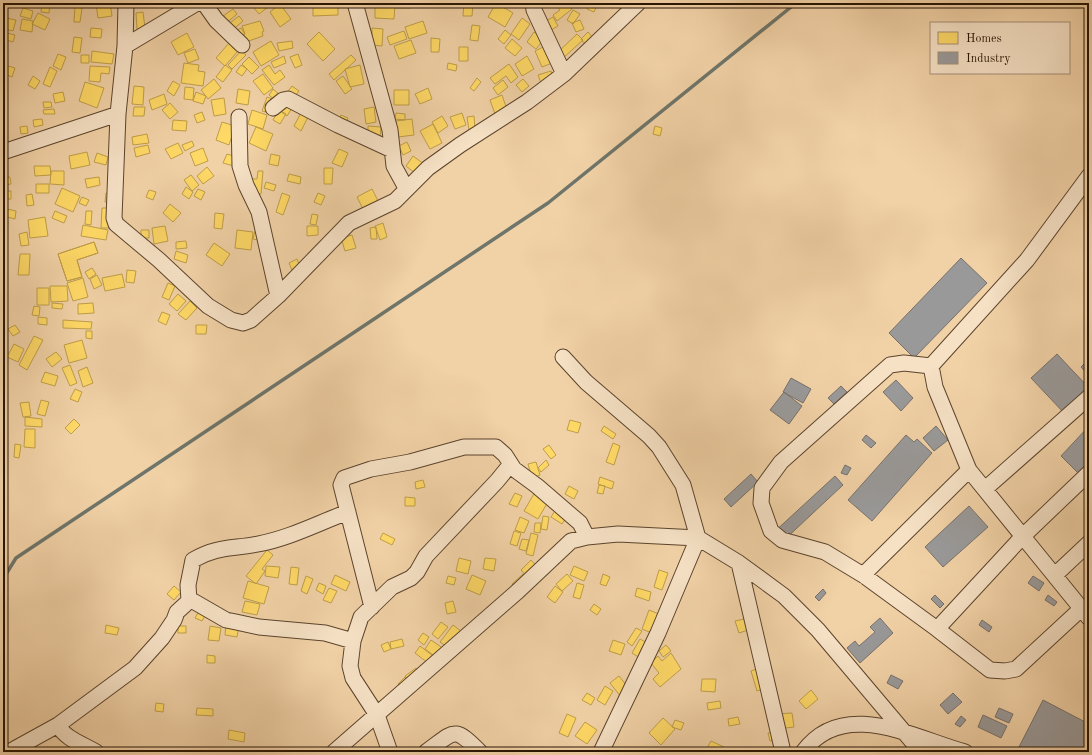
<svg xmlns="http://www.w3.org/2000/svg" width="1092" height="755" font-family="'Old Standard TT',serif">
<rect width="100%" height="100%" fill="#f1d1a6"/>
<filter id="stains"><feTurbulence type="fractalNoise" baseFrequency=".005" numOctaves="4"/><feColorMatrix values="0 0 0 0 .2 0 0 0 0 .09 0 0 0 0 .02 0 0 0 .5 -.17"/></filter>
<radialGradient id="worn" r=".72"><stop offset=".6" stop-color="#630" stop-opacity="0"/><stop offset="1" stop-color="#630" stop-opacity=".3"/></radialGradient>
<path fill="#ffd966" stroke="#bf9e48" d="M42,3H50L49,13L41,12Z
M91,3H110L112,16L98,18L96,4L91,5Z
M250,3H273L259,14Z
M295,3H305V4L298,8Z
M338,3V15L313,16V4Z
M375,3L395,4L394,19L375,18Z
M396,3H411V8H396Z
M464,3H473L472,16H463Z
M496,3L513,13L505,27L488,17Z
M520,3H531L522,7Z
M557,3H568L572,9L557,21L553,15L560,10L555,4Z
M590,3H598L594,12L587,9Z
M280,4L291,19L280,27L270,12Z
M3,5L7,6L3,17Z
M75,7L82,8L80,22H74Z
M23,8L33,11L31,19L20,16Z
M233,9L237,14L224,25L219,19Z
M573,10L580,14L573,24L567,20Z
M143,12L145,28L137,29L136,13Z
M38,13L50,19L45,30L32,24Z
M239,16L243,21L230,32L226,26Z
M553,17L558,26L551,30L546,21Z
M6,18L16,20L13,31L4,29Z
M522,18L530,24L519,40L511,34Z
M22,19L33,21L32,32L20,30Z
M580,20L584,29L576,32L572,23Z
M260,21L264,31L262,32L263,36L243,43L241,36L245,34L242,26Z
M423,21L427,33L409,39L405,27Z
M472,25L480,26L478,41L470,40Z
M91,28L102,29L101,38L90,37Z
M241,28L245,34L237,38L234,32Z
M372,28L383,29L382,46L372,45Z
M505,30L511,35L504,44L498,39Z
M404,31L407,39L390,45L387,37Z
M3,32L15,35L13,42L3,39Z
M319,32L335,49L323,61L307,44Z
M534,32L544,39L536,49L527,42Z
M588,32L600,46L588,48L581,39Z
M187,33L194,47L178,55L171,42Z
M577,34L583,40L562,59L557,53Z
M74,37L82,38L80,53L72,52Z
M431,38L440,39L439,52H431Z
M512,39L522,48L515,56L505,48Z
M411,40L416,53L399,59L394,46Z
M271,41L279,55L261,66L253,52Z
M292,41L293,48L279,51L277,43Z
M229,43L238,51L225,66L216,58Z
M545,46L552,63L542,67L535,51Z
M459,47H468V61H459Z
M195,49L199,59L188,63L184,53Z
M92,51L114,54L112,64L91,62Z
M241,51L246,55L232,69L228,65Z
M58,54L66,57L61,70L53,66Z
M298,54L302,65L295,68L290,57Z
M81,55H89V63H81Z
M351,55L356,60L334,80L329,74Z
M284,56L286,63L274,68L271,62Z
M527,56L534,69L522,76L515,64Z
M249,57L259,67L252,74L242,64Z
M184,63L199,65L198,71L205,72L203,86L181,83Z
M448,63L457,65L456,71L447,69Z
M509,64L518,77L511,83L506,76L495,84L490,78Z
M225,65L232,70L223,82L216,77Z
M241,65L247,69L242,76L236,72Z
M269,65L275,74L280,70L285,77L274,85L262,70Z
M360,65L364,84L350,87L345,69Z
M8,66L15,68L12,77L5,74Z
M90,66L110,67L109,74L101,73L100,82L89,81Z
M50,67L57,71L50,87L43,84Z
M551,71L554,79L541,83L538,75Z
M263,74L273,88L264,95L253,81Z
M33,76L40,81L35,89L28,85Z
M343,76L352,89L345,94L336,81Z
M477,78L481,82L474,91L470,88Z
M214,79L221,88L208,99L201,90Z
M523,79L529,86L522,92L516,85Z
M503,80L508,87L498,95L493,88Z
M173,81L180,85L174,96L167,91Z
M85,82L104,88L97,108L79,101Z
M134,86L144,87L143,105L132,104Z
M292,86L299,91L293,99L286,94Z
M185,87L194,88L193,100L184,99Z
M428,88L432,99L420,104L415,94Z
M238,89L250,91L248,105L236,103Z
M273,89L280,95L276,101L269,95Z
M394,90H409V105H394Z
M63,92L65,101L55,103L53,94Z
M196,92L206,96L203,104L193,101Z
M164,94L167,104L152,110L149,100Z
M502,95L511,121L499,125L490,100Z
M267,97L275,100L270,113L262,111Z
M224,98L226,114L214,116L211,100Z
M43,102H51L52,107L44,108Z
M170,103L178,112L170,119L162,110Z
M285,103L292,108L287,116L280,111Z
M134,107H145L144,116H133Z
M374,107L376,122L366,124L364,109Z
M54,109L55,114H44L43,110Z
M252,110L267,115L263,129L248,124Z
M279,110L286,114L280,124L273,120Z
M302,111L309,115L301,131L294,126Z
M202,112L205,120L197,123L194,115Z
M396,113L405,114V120L395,119Z
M462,113L466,125L455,129L450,117Z
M341,115L348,118L345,126L338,123Z
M442,116L448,126L438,133L432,122Z
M474,116L475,129L469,130L467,117Z
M42,119L43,125L34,127L33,120Z
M412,119L414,135L398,137L396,121Z
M173,120L187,121L186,131L172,130Z
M222,122L235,126L229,145L216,140Z
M433,124L442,143L430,149L420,131Z
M27,126L28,133L21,134L20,127Z
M368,126L381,127L380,137H368Z
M655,126L662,128L660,136L653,134Z
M256,127L273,134L266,151L249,143Z
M147,134L149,143L133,145L132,137Z
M192,141L194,146L185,151L182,145Z
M407,142L411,151L403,155L399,146Z
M178,143L183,153L171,159L165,149Z
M148,145L150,153L136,157L134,148Z
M203,148L208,161L195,166L190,153Z
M339,149L348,153L342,167L332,163Z
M87,152L90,165L71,169L69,156Z
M97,153L108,157L106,165L94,162Z
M227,154L237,157L234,166L223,163Z
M271,154L280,156L278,166L269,164Z
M413,156L428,167L420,177L406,166Z
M34,166H50L51,175L35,176Z
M207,167L214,176L203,184L197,176Z
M324,168H333L332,184H324Z
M51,171H64V185L50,184Z
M258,171H263L261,194L248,193L249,179H257Z
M289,174L301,177L300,184L287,181Z
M191,175L199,185L192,191L184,180Z
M3,177H10L11,184L3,185Z
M99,177L100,185L87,188L85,179Z
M266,182L276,185L274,191L264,188Z
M36,184H49V193H36Z
M186,187L193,192L189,199L182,194Z
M62,188L80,196L73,212L55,204Z
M198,189L205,192L201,200L194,196Z
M372,189L380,205L365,213L357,197Z
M149,190L156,192L153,200L146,197Z
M3,191H11V199H3Z
M106,193H113L112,203L105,202Z
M282,193L290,196L283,215L276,212Z
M318,193L325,196L321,205L314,202Z
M32,194L34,205L27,206L26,195Z
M82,197L89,200L86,206L79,203Z
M170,204L181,213L173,222L163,213Z
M3,208L16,211L15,219L3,216Z
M102,208H109V228H101Z
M55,211L67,216L64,223L52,218Z
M86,211H92L91,225L85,224Z
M215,213L224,214L222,229L214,228Z
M312,214L318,215L316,225L310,224Z
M45,217L48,236L30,238L28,220Z
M3,222H8L5,244H3Z
M383,223L387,237L380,240L375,226Z
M83,225L108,230L106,240L81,236Z
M165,226L168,241L154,244L152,228Z
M307,226H318V235L307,236Z
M376,227L377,239H371L370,228Z
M141,230H149V238H141Z
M237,230L253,232L251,250L235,248Z
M255,231L265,234L263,241L253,239Z
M27,232L29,245L21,246L19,234Z
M352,235L356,248L345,251L341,238Z
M186,241L187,248L176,249V242Z
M94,242L98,253L77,260L82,277L67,281L58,254Z
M94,242L98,253L77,260L82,277L67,281L58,254Z
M214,243L230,254L222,266L206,255Z
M176,251L188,255L186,263L174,259Z
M20,254H30L29,275H18Z
M297,259L300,267L292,270L289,263Z
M92,268L96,274L89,279L85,272Z
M127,270L136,271L134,283L126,282Z
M122,274L125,287L105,291L102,278Z
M97,275L102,285L94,289L90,279Z
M83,278L88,297L73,301L67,283Z
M168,283L175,286L169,300L162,297Z
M50,286H67L68,301L51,302Z
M37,288H49V305H37Z
M178,294L186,301L177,311L169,304Z
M190,301L197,308L186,320L178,314Z
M52,303L63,304L62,309L52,308Z
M93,303L94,313L78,314V304Z
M34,306L40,307L39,316L32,315Z
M162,312L170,315L166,325L158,321Z
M38,317L47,318V325L38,324Z
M63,320L92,322L91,329L63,328Z
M15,325L20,332L13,336L8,329Z
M196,325H207L206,334H196Z
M86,331H92V339L86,338Z
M34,336L43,340L27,370L19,365Z
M82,340L87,358L69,363L64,345Z
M14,344L24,349L18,362L7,357Z
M56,352L62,359L52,367L46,359Z
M70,365L77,383L70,386L62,368Z
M87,367L93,383L83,387L78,371Z
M45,372L58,376L55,386L41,382Z
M75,389L82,392L78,402L70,399Z
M41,400L49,402L45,416L37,414Z
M29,402L31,416L23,417L20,403Z
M25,417L42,419V427L25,426Z
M74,419L80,425L71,434L65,428Z
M570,420L581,423L578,433L567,430Z
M604,426L616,434L613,439L601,431Z
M25,429H35V448L24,447Z
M613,443L620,446L614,465L606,462Z
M15,444L21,445L19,458L14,457Z
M549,445L556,455L551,459L543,449Z
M546,460L549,465L541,472L538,468Z
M536,462L540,475L532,478L528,464Z
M600,477L614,482L612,489L598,484Z
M423,480L425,487L416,489L415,482Z
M599,485L605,486L603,494L597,493Z
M569,486L578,491L574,499L565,494Z
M535,492L549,500L538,519L524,511Z
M515,493L522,496L517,507L509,504Z
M405,497L415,498V506H405Z
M556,509L567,516L562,524L551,517Z
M543,516L549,517L547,530L541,529Z
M520,517L529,521L524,533L515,530Z
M535,523H541L540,533L534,532Z
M514,531L521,533L517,546L510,544Z
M383,533L395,539L392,545L380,539Z
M531,533L538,535L533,556L526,554Z
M522,539L529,540L526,551L519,549Z
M267,550L273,555L262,569L265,571L256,584L246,576Z
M459,558L471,561L468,574L456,571Z
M485,558L496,559L494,571L483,569Z
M531,560L540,570L529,579L521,570Z
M266,566L280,567L278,578L265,576Z
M574,566L588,572L584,581L570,575Z
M291,567L299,568L297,585L289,584Z
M659,570L668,573L662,590L654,587Z
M523,574L529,581L517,591L512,584Z
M567,574L573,581L562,591L556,584Z
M603,574L610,577L606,586L600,584Z
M335,575L350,582L346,591L331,584Z
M472,575L486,581L480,595L466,589Z
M306,576L313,579L307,594L301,591Z
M448,576L456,578L454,585L446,583Z
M248,581L269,587L264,604L243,598Z
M319,583L326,586L323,594L316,590Z
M577,583L584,585L580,599L573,597Z
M174,586L181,592L174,600L167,594Z
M555,586L563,592L555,603L547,597Z
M329,588L337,591L331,603L323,600Z
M637,588L651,592L649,601L635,596Z
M245,601L260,604L257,615L242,612Z
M453,601L456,612L447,614L445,603Z
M594,604L601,609L597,615L590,610Z
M649,610L666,617L659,636L642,629Z
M199,611L206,614L202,621L195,618Z
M744,619L748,630L739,633L735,621Z
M441,622L448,627L438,639L432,634Z
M226,623L239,625L237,637L225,635Z
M106,625L119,628L117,635L105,633Z
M453,625L462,632L450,649L440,642Z
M178,626H186V633H178Z
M210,626L221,628L219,641L208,640Z
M636,628L642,631L632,646L627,642Z
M423,633L429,637L424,645L418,640Z
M402,639L404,646L391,649L390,642Z
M640,639L653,646L645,661L632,653Z
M431,640L444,649L437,658L425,649Z
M613,640L625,644L621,655L609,651Z
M388,642L391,649L384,652L381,645Z
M666,645L671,651L663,657L659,651Z
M420,646L437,659L432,666L415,653Z
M671,653L681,669L660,687L653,679L659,673L651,663L658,656L662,661Z
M207,655L215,656V663H207Z
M416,668L420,674L410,682L405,676Z
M759,668L766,688L757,691L751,671Z
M619,676L630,690L621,697L610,683Z
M405,677L409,682L403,688L398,684Z
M702,679H716L715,692L701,691Z
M605,686L613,691L605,705L597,700Z
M811,690L818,699L806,709L799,701Z
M587,693L595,698L591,705L582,700Z
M720,701L721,708L708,710L707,703Z
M156,703L164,704L163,712L155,711Z
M197,708L213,709V716L196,715Z
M792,713L794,727L777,729L775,714Z
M567,714L576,718L568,737L559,733Z
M738,717L740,724L729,726L728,719Z
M663,718L675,729L661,745L649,733Z
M675,720L684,723L681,730L672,727Z
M585,722L597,730L587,744L575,736Z
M229,730L245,733L244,742L228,739Z
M776,732L777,739L770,741L768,733Z
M711,741L728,749L727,752H705Z
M125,747L136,750L135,752H124Z"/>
<path fill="#999" stroke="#77716c" d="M961,258L987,283L914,358L889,333Z
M1057,354L1089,388L1064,413L1031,378Z
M1089,359V376L1081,367Z
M791,378L811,389L803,403L783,392Z
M896,380L913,398L901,411L883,392Z
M841,386L847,392L834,404L828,398Z
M784,392L802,406L789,424L770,410Z
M936,426L948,440L934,451L923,438Z
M1089,426V478L1086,481L1061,456Z
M866,435L876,443L871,448L862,440Z
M906,435L914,442L917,439L932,453L872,521L848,500Z
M845,465L851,468L847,475L841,473Z
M751,474L758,482L731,507L724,499Z
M835,476L843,485L781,543L772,534Z
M969,506L988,527L943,567L925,547Z
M1033,576L1044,583L1039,591L1028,583Z
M823,589L826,593L819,601L815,597Z
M935,595L944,604L940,608L931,599Z
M1048,595L1057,602L1054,606L1045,600Z
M880,618L893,633L860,663L847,648L855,641L859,646L875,632L870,627Z
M982,620L992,627L989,632L979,625Z
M891,675L903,681L898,689L887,683Z
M953,693L962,702L948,714L940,705Z
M1043,700L1089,724V752H1029L1019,747Z
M999,708L1013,714L1009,723L995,717Z
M983,715L1007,726L1001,738L978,727Z
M961,716L966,720L960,727L955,724Z"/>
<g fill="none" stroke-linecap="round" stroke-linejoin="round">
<path stroke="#6e756a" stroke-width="3.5" d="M3,579L16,558L548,203L796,3"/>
<defs>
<path id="minor" d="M126,3L125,46L118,114L114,218L116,224L159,260L208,306L231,320L243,323L251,320L278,296L349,223L395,201L428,168L460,145L527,102L564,74L638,3
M204,3L216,20L242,45
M355,3L390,130L394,166L406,188
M533,3L534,10L564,74
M125,46L197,3
M273,108L283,100L288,99L338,125L392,150
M239,117L240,166L246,185L259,212L278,296
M3,152L118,114
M563,357L586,382L649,436L659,447L683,485L698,538L658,633L601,752
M931,366L904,363L890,365L781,462L762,488L761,503L771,531L782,540L825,552L863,575L937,629L990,670L1005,671L1016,669L1082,608
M969,470L935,387L931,366L1027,260L1089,176
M985,489L1089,397
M739,563L783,752
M863,575L969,470L1089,618
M1055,575L1089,543
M189,601H193L226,620L236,622L259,627L325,633L353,641
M372,607L341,485L344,478L371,469L410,462L464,447H496L505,455L514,469L537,486L580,523L587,537
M937,629L1023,536L1089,473
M58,725C65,739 83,744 96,752
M9,752L58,725L135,668L162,638L174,620L177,612L189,601L188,585L193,560C217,546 233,549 258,544C290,538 318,523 348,512
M334,752L518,591L571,541L587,537L618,534L698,538L739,563L784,596L818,630L921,752
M390,752L377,715L353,678L350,666L353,641L361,617L392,587L411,578L417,572L426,556L497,481L510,465
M426,752C455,731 453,725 480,752
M803,752C843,697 914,738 965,752"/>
</defs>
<use href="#minor" stroke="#5b442c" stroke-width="17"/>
<use href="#minor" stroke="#f6e1c5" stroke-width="15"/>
</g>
<rect width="1092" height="755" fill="none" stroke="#f1d1a6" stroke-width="16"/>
<rect x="4" y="4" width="1084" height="747" fill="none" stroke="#291503" stroke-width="2"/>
<rect x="8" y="8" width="1076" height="739" fill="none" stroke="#291503"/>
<rect x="930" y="22" width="140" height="52" fill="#f6e1c5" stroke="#a48f77"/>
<rect x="938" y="32" width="20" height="12" fill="#ffd966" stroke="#a48f77"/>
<text x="966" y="42" font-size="12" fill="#291503">Homes</text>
<rect x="938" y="52" width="20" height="12" fill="#999999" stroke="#a48f77"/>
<text x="966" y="62" font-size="12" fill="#291503">Industry</text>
<rect width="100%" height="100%" filter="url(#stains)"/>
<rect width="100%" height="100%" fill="url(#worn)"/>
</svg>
